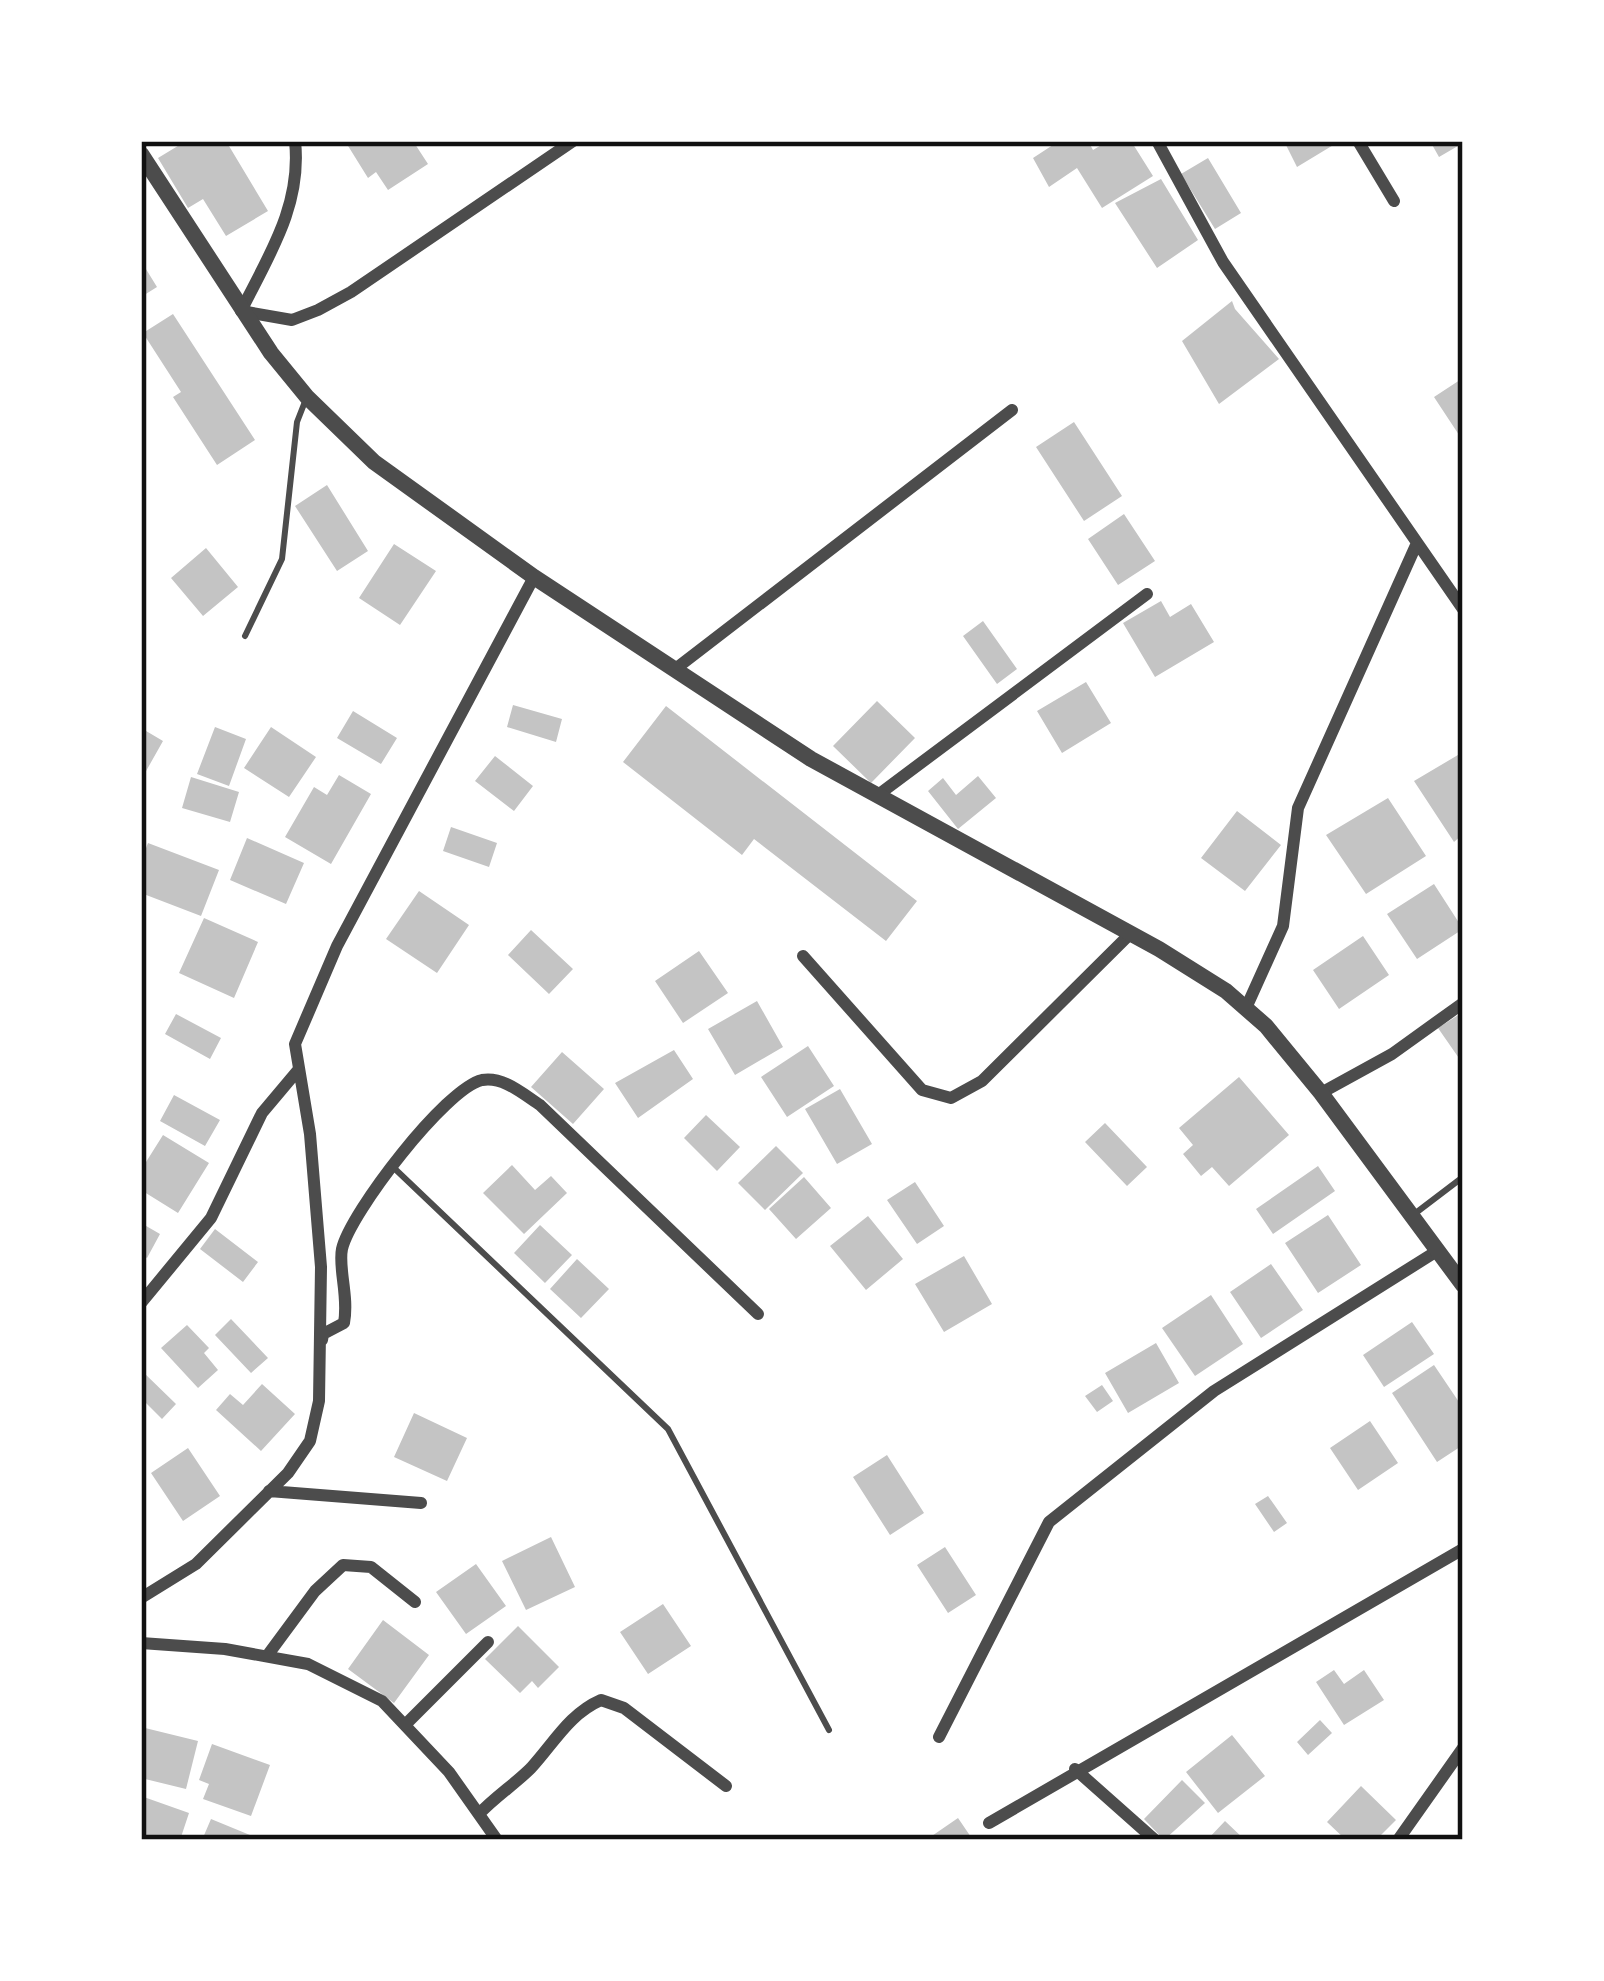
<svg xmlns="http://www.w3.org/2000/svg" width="1604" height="1981" font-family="Raleway,sans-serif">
<rect width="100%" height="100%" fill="#fff"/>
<path fill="#c4c4c4" d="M186,141H226L268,211L226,236L203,199L188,208L158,158Z
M345,141H413L428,164L388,190L376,172L368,178Z
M1059,141H1088L1093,150L1108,141H1131L1153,176L1102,208L1077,168L1049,187L1033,158Z
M1284,141H1340L1297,167Z
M1430,141H1463V143L1439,157Z
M1208,158L1241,213L1215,229L1181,174Z
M1161,179L1198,240L1157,268L1115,203Z
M141,261L157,287L141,297Z
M1232,301L1235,309L1279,359L1219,404L1182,341Z
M173,314L255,440L217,465L173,397L181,392L143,333Z
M1463,378V441L1434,397Z
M1074,422L1122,496L1084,521L1036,447Z
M327,485L368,551L337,571L295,506Z
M1124,514L1155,561L1118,585L1088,539Z
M394,544L436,571L400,625L359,598Z
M206,548L238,587L203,616L171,578Z
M1161,601L1170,617L1191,604L1214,642L1155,677L1123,623Z
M983,621L1017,669L997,684L963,636Z
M1086,682L1111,723L1062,753L1037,711Z
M877,701L915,738L871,783L833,746Z
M513,705L562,719L556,742L507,727Z
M666,706L917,901L886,941L754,839L742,855L623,762Z
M353,711L397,738L381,764L337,738Z
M215,727L246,739L229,786L197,774Z
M271,727L316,757L289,797L244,768Z
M141,728L163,741L141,780Z
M1463,752V834L1454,842L1414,781Z
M495,756L533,786L514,811L475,781Z
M339,775L371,794L331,864L285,837L314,787L327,795Z
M978,776L996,798L958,829L928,791L943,778L956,795Z
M191,777L239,792L230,822L182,808Z
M1388,798L1426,856L1366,894L1326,835Z
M1237,811L1281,845L1245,891L1201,858Z
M451,827L497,843L489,867L443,851Z
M247,838L304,863L286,904L230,880Z
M148,843L219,870L201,916L141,893V861Z
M1434,884L1463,929L1417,959L1387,914Z
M419,891L469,925L437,973L386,939Z
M204,918L258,942L234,998L179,973Z
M531,930L573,969L549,994L508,955Z
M1363,936L1389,975L1339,1009L1313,970Z
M699,951L728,993L683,1023L655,981Z
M757,1001L783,1047L735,1075L708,1029Z
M1463,1012V1064L1438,1028Z
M176,1014L221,1038L210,1059L165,1034Z
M808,1046L834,1086L787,1117L761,1077Z
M674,1050L693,1079L638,1118L615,1083Z
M562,1052L604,1089L573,1124L531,1087Z
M1239,1077L1289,1135L1229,1186L1212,1167L1201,1176L1183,1154L1193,1145L1179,1128Z
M840,1089L872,1144L837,1164L805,1109Z
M174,1095L220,1120L205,1146L160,1121Z
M706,1115L740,1147L717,1171L684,1138Z
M1105,1123L1147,1167L1127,1186L1085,1142Z
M163,1135L209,1163L178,1213L141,1190V1170Z
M776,1146L803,1173L765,1210L738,1183Z
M512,1165L535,1190L551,1176L567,1193L524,1234L483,1193Z
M1318,1166L1335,1191L1273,1234L1256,1209Z
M804,1177L831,1208L796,1239L769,1209Z
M915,1182L944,1226L917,1244L887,1200Z
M1328,1215L1361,1265L1318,1293L1285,1243Z
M868,1216L903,1259L866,1290L830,1246Z
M141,1223L160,1234L147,1258L141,1254Z
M540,1225L572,1255L545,1283L514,1253Z
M215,1229L258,1262L243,1282L200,1249Z
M964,1256L992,1304L944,1332L915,1284Z
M577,1259L609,1289L581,1318L550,1289Z
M1271,1264L1303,1310L1261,1338L1230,1292Z
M1211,1295L1243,1344L1195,1376L1162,1328Z
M231,1319L268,1358L251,1373L215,1335Z
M1412,1322L1434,1354L1384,1387L1363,1355Z
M187,1325L209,1348L204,1353L218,1370L198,1388L161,1348Z
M1156,1343L1179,1383L1128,1413L1105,1373Z
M1434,1365L1463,1408V1445L1437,1462L1392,1393Z
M141,1370L176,1404L162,1419L141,1398Z
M262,1384L295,1414L261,1451L216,1410L230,1394L243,1405Z
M1102,1385L1113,1401L1097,1412L1085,1396Z
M414,1413L467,1438L447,1481L394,1457Z
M1370,1421L1398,1463L1358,1490L1330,1448Z
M188,1448L220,1496L183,1521L151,1473Z
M887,1455L924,1513L890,1535L853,1477Z
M1268,1496L1287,1523L1274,1532L1255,1504Z
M551,1537L575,1587L526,1610L502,1561Z
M945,1547L976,1595L948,1613L917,1565Z
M476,1564L506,1606L466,1634L436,1592Z
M663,1604L691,1646L648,1674L620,1632Z
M383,1620L429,1655L394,1703L348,1669Z
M518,1626L559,1667L538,1688L532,1681L520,1693L485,1659Z
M1334,1670L1344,1684L1364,1670L1384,1700L1344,1725L1316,1682Z
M1320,1720L1332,1733L1308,1755L1297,1742Z
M141,1727L198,1741L186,1789L141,1778Z
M1232,1735L1265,1776L1218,1813L1186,1772Z
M212,1744L270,1765L251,1816L203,1799L209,1784L199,1780Z
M1182,1780L1205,1803L1164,1840L1144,1819Z
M1361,1786L1396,1820L1376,1840H1346L1327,1822Z
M141,1796L189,1813L180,1840H141Z
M958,1818L973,1840H926Z
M211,1819L262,1840H202Z
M1225,1821L1245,1840H1207Z"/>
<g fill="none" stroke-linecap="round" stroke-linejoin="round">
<path stroke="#4c4c4c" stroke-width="6" d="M245,636L282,559L297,422L306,399
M394,1168L668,1429L829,1730
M1413,1215L1463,1177"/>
<path stroke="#4c4c4c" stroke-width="12" d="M295,141C302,205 269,255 241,311L292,320L318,310L351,292L573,141
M1157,141L1223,262L1463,609
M1358,141L1394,201
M674,670L1012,410
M878,795L1147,594
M803,956L922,1090L951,1098L982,1081L1130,934
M1246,1008L1283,926L1298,808L1417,543
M1321,1093L1392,1054L1463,1003
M141,1303L211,1218L262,1113L299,1069
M322,1340L323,1334L344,1323C349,1296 338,1268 342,1249C350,1213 446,1088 482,1080C503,1076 523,1094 540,1105L758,1314
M269,1491L421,1503
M141,1598L196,1564L288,1473L310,1441L319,1401L321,1267L310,1134L295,1044L337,946L534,577
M141,1643L225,1649L308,1664L382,1701L449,1772L497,1840
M267,1656L315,1591L343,1565L371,1567L415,1602
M405,1725L488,1642
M939,1737L1049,1522L1214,1391L1437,1251
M1075,1769L1155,1840
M479,1814C495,1797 515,1784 531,1768C554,1743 569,1714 601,1700L624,1708L726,1786
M989,1823L1463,1549
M1398,1840L1463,1748"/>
<path stroke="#4c4c4c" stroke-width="16" d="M141,154L271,353L307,397L374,462L534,577L811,759L1159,949L1226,991L1266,1026L1321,1093L1463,1285"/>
</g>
<rect width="1604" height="1981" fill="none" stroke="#ffffff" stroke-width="288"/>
<rect x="144" y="144" width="1316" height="1693" fill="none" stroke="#111" stroke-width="4.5"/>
</svg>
